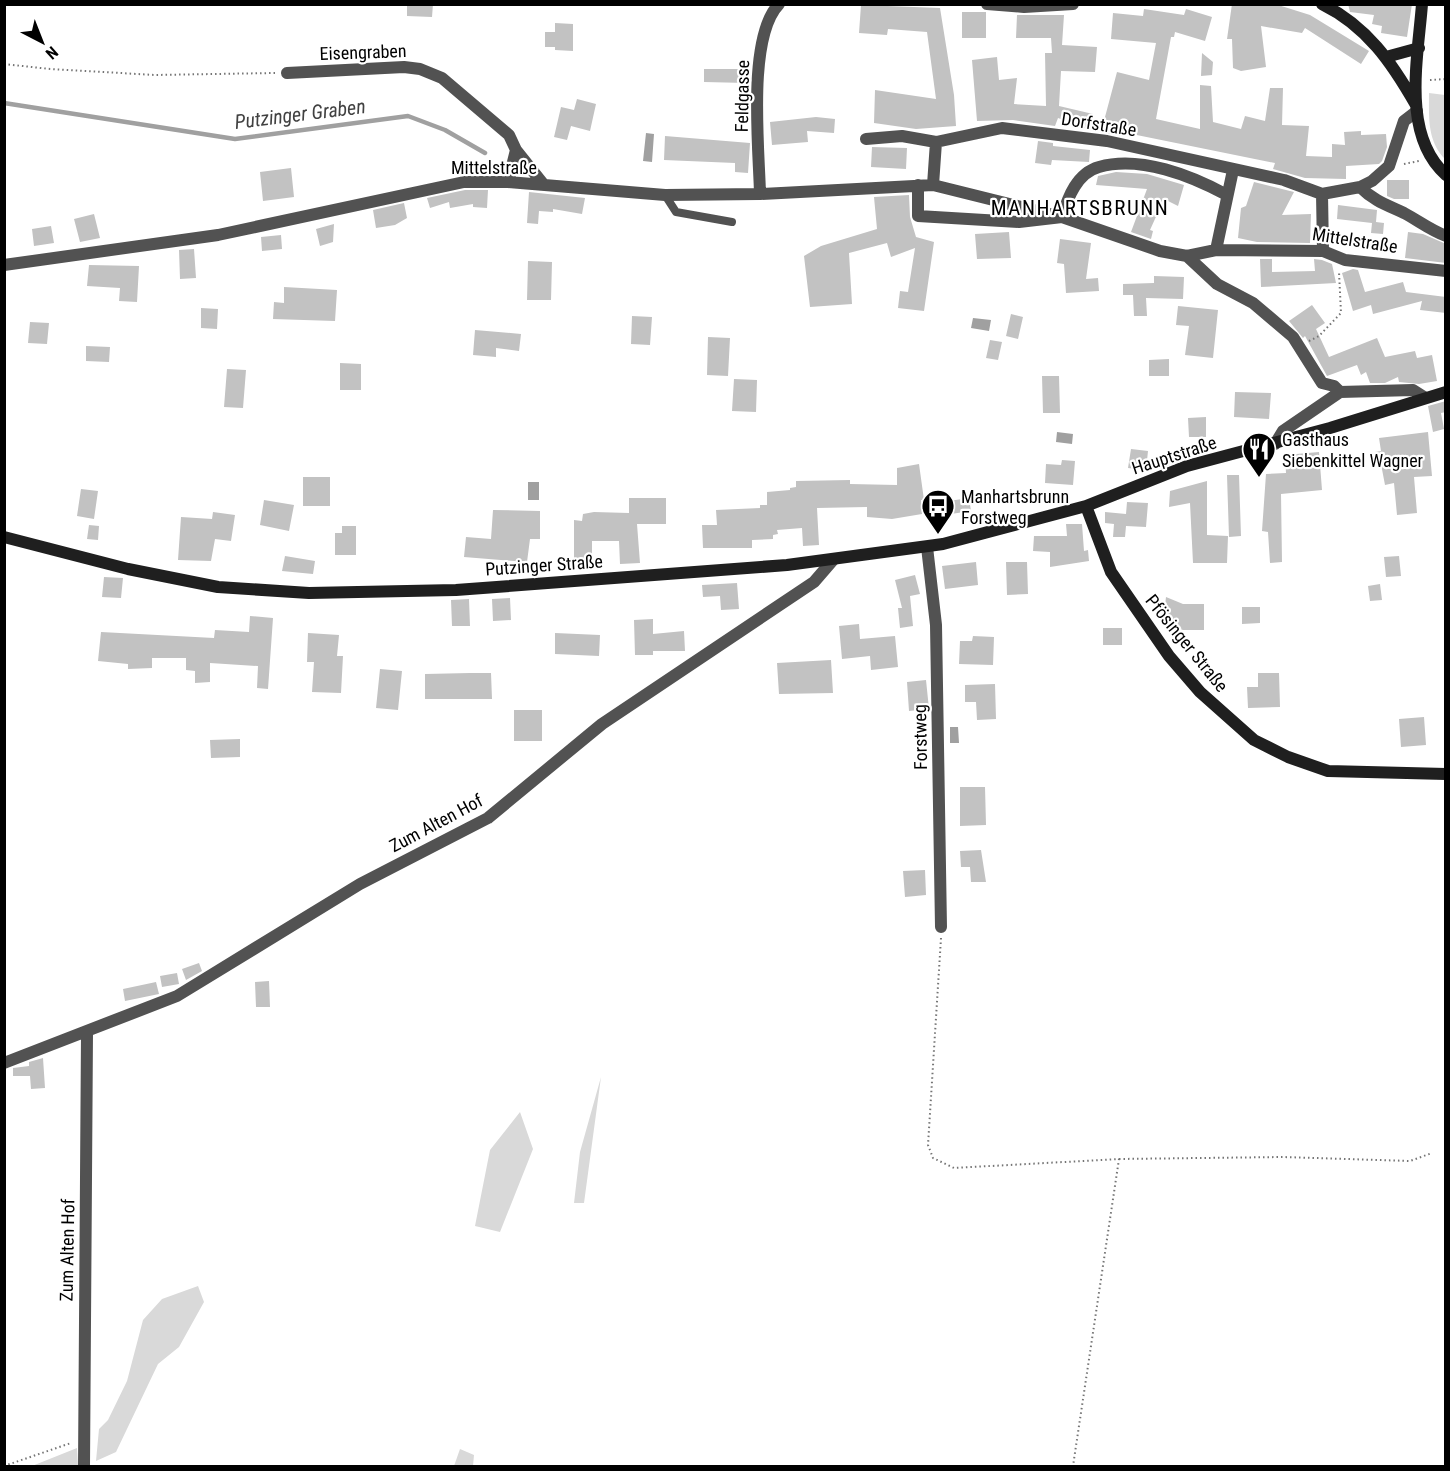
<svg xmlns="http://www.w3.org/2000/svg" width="1450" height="1471" font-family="'Roboto Condensed',sans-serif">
<rect width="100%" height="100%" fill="#fff"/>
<path fill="#d9d9d9" d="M1429,93L1445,95V159C1427,141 1429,117 1429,93Z
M601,1077L584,1203H574L580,1152Z
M520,1112L533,1149L500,1232L475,1226L490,1150Z
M198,1286L204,1302L179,1347L158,1364L116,1452L96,1461L99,1429L108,1420L127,1381L143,1320L162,1299Z
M77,1448L78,1466H32Z
M460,1449L474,1455L473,1466H454Z"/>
<path fill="#a0a0a0" d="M646,133L654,134L652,162L643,161Z
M973,318L991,320L989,331L971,328Z
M1057,432L1073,434L1072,444L1056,442Z
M528,482H539V500H528Z
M950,727H958L959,743H950Z"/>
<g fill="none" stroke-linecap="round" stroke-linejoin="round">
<path stroke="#a0a0a0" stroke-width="4.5" d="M4,103L235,139L408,116L445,130L485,153"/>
</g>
<path fill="#c2c2c2" d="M407,4H433L432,17L407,16Z
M1232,4H1275L1310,15L1369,51L1361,64L1305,28L1302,33L1261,26L1266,67L1241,71L1233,68L1232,39H1227Z
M1348,4H1412L1407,37L1381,33L1382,26L1372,24L1374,15L1350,12Z
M861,5L940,8L954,95L956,126L916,129L874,123L875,90L936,99L927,32L888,29L887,35L859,33Z
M1144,9L1184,15L1186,9L1212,17L1205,41L1175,32L1174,37H1171L1156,119L1200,129V85L1211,86L1213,122L1241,129L1245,116L1265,121L1270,88H1283L1282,125L1309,126L1306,156L1332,157V144L1345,145L1344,132L1361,131V135L1386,134L1387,147L1382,161L1379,164L1346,166V179L1305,178L1273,169L1275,163L1117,131L1116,135L1101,132L1117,72L1149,80L1156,43L1111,39L1113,13L1143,16Z
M962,12H986V38H962Z
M1017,15H1064L1062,45L1097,47L1095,72L1061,71L1059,106L1093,114V131L1058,118L1055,126L1013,120L977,121L972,60L997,57L999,80L1017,78L1014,104L1046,106L1045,53H1052L1051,38H1016Z
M555,23L573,24V51L555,50V47H545V32H555Z
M1202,53L1213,62L1212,75L1201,76Z
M704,69H747V83L704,82Z
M577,99L596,104L590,131L571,126L567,140L554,137L561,107L574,110Z
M816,117L835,119L834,133L807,131L808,142L772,145L770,122Z
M665,136L750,143L748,173L735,172V163L664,160Z
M1038,141L1053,143V146L1090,150L1089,162L1052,160L1051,165L1035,163Z
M872,147L907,148L906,169L871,167Z
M291,168L294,197L263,201L260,172Z
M1116,172L1147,174L1184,185L1178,206L1164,199L1150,230L1153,231L1151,239L1131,232L1147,189L1096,185L1098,176Z
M1387,180H1409V199H1394L1387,196Z
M1254,182L1294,192L1282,215L1311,214L1310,243L1257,242L1238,238L1241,208L1246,206Z
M465,190H488L487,208L473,207V204L450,208L449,202L430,208L427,198Z
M529,192L585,198L582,214L553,209V212L539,211L538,224L527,223Z
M909,195L910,217L916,237L934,242L924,311L898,308L900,291L908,292L915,248L891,257L887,243L849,253L852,304L810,307L804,256L821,246L877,229L874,197Z
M404,203L407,218L395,225L376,228L373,210Z
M1338,205L1377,210L1376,222L1384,223L1383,234L1371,233L1372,223L1337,219Z
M94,214L100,238L80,242L74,219Z
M334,224L333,242L320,246L316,229Z
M51,226L54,243L34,246L32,229Z
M1009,232L1011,258L977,259L975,234Z
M1408,232L1423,234L1446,244V263L1405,258Z
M281,235L282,249L262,251L261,237Z
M1060,239L1091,243L1086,279L1098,278L1099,291L1066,293L1064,264L1057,263Z
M194,249L196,278L180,279L179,250Z
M1260,259H1272V272L1315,271L1314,259L1322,260L1332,264L1336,283L1261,287Z
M528,261L552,262L551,300H527Z
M89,265L139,266L137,302L119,301L120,288L87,286Z
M1353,269L1358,270L1365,292L1403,282L1406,292L1446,297V313L1420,310L1422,301L1373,314L1371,305L1353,311L1342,273Z
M1154,276L1184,277L1183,299L1146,298L1147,316H1134L1133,295H1123V284L1154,283Z
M284,287L337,290L335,321L273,319L274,302L284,303Z
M1312,305L1325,323L1316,329L1329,357L1377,338L1385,357L1415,351L1417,358L1432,355L1437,381L1419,384L1399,382L1398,377L1385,383H1370L1366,372L1361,375L1357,365L1327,376L1305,336L1303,338L1289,321Z
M1178,306L1218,310L1213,358L1185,355L1189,326L1176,325Z
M201,308L218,309L217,329L201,328Z
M1011,314L1023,317L1018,339L1006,336Z
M632,316L652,317L650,345L631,344Z
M30,322L49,323L47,344L28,343Z
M475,330L521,334L519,351L496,348V357L473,355Z
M708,337L730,338L728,376L707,375Z
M990,340L1002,342L998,360L986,358Z
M86,346L110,347L109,362L86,361Z
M1169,359V376H1149V360Z
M340,363L361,364V390H340Z
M227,369L246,370L243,408L224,407Z
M1042,376H1059L1060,413H1043Z
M734,379L757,380L756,412L732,411Z
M1235,392L1271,393L1269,419L1234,417Z
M1446,401V412L1441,413L1444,429L1433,432L1428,406Z
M1206,417V437H1189L1188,418Z
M1428,432L1432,476L1414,477L1417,513L1397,515L1394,483L1385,485L1381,464L1377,465L1375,452L1381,451L1379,438Z
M1131,449L1148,451L1146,470L1128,468Z
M1319,452L1322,490L1281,494L1282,562L1270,563L1268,532L1262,531L1266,474L1286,473L1285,455Z
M1062,460L1075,461L1073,485L1045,483L1046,464L1061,465Z
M919,464L924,500H921L922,514L892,519L867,517V507L817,508L819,545L803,546L802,528L777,530L778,534L773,535V539L752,540V548H703L702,525H717L716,510L760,508V505H767V492L790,490V488L796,487V481L850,480V484L897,485V468Z
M1227,475H1239L1241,536L1229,537Z
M303,477H330V506H303Z
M1207,481V535L1228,536L1227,563H1193L1190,503L1169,507L1170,491Z
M81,489L98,491L94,519L77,516Z
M629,498H666V524H637L640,563L620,564L619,541H592V559H574V520L582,521L583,514L594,512L629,513Z
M969,498L971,511L944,515L942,502Z
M264,500L294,505L289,531L260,525Z
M1127,502L1148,503L1146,527L1126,526L1125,537H1113L1114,524L1105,523V512L1126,514Z
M493,510L540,511V539H530L527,562L464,557L466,537L491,539Z
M213,512L235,515L231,541L215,539L211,561L178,560L181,517L212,519Z
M1066,524H1082L1084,551L1088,550L1089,561L1050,567V552L1033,551L1034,536H1067Z
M89,525L99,526L98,540L87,539Z
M342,526H356V555H335V533H342Z
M285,556L315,561L313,574L282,571Z
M1399,556L1401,576L1386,577L1384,557Z
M976,562L978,585L945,589L942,566Z
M1006,562H1027L1028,594L1007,595Z
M915,575L920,594L910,596L913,626L900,628L898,608H902L895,580Z
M104,577L123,578L121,598L102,597Z
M737,583L739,609L721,610L720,596L703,597L702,585Z
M1380,584L1382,600L1370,601L1368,586Z
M1166,597L1183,604H1204V630H1183L1163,623Z
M510,598L511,620L493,621L492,599Z
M469,599L470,626H452L451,600Z
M1242,607H1260V623L1242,624Z
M250,616L273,618L268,689L257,688L258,666L210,663V682L195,683V671L186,670V658H152V668L128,669V664L98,661L101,632L214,638L215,630L249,632Z
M653,619V634L684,631L685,651H653V655H635L634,620Z
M859,624L860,639L895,636L898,667L871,670L870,656L842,659L839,626Z
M1103,628H1122V645H1103Z
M308,633L339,635L337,656H343L341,693L312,692L314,662H307Z
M555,633L600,635L599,656L555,654Z
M973,636L994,637L993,665L959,664L960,641H972Z
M831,660L833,693L779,694L777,663Z
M380,669L402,671L398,710L376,708Z
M470,673H491L492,699H425V674Z
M1258,673H1279L1280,707L1248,708L1247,687H1258Z
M926,680L929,709L909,711L907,682Z
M995,684L996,719L977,720L976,702H965V685Z
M514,710H542V741H514Z
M1424,717L1426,745L1401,747L1399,719Z
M240,739V757L211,758L210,740Z
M960,787H985L986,825L960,826Z
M981,850L986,882H971L970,867H961L960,851Z
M925,870L926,895L905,897L903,871Z
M199,963L202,971L186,980L182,969Z
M177,973L179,984L162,987L160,976Z
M269,981L270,1007H256L255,982Z
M156,982L159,994L125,1001L123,989Z
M43,1058L45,1088L31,1089L30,1076H13V1068L29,1066V1062Z"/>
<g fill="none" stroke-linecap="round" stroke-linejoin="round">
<path stroke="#747474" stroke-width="2" stroke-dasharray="1.5 3" stroke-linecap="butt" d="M4,64L50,69L155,75L275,73
M1430,80L1446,79
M1404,164L1419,161
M1309,341L1319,336L1341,313L1339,272
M941,938L928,1145L933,1158L954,1168L1119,1159L1073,1466
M1119,1159L1283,1157L1410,1161L1432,1153
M4,1466L71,1443"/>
<path stroke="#525252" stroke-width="8" d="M665,195L676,212L732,222"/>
<path stroke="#525252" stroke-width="12" d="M987,4L1024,7L1073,4
M287,73L404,67L420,69L442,78L509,135L516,150L508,182
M866,139L902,136L936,142L1002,128L1107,141L1284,180L1322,194L1360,187L1372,181L1389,166L1404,121L1417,111
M516,150L544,185
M918,185V216L1019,222L1062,217C1068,197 1077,173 1099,167C1140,155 1192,176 1227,195
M933,185L936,142
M1360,187C1374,201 1387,205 1404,213C1419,221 1430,230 1446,236
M760,194C759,148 747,37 779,4
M1322,194L1323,251
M1216,250L1233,170
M1187,256L1217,284L1253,303L1293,337L1322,383L1334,386L1340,392
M4,265L218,235L464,182H508L665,195L760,194L933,185L1062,217L1160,251L1187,256L1216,250L1323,251L1345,260L1446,271
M1275,444L1283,431L1340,392L1413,390L1424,397
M927,547L936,625L941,927
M4,1063L177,996L360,884L488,818L602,724L814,582L833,560
M84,1466L87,1033"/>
<path stroke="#1f1f1f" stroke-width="12" d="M1322,4C1367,26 1392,63 1416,105
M1422,4C1418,58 1401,135 1446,175
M1386,57L1419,48
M1086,506L1111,572L1169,656L1200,692L1254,740L1288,757L1328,771L1446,774
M4,537L128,569L218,587L309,593L456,590L787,565L943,544L1086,506L1187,466L1330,428L1446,392"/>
</g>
<defs>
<symbol id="restaurant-pin" viewBox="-11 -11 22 30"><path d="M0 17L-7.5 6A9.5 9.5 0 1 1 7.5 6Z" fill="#000" stroke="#fff"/><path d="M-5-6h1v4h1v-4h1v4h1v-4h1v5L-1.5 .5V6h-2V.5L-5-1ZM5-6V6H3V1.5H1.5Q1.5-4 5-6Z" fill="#fff"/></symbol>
<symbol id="bus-pin" viewBox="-11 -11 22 30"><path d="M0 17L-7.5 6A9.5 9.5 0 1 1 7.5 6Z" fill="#000" stroke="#fff"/><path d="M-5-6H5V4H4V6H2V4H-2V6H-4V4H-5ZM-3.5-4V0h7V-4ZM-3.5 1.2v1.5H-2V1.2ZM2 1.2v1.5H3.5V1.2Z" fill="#fff"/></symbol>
</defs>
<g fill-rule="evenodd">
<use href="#restaurant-pin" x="1240" y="430" width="38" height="52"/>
<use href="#bus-pin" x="919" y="487" width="38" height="52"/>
</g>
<g text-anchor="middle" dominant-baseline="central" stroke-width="4.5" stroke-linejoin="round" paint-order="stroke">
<g font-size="18" fill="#000" stroke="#fff">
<text transform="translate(363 52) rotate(-2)">Eisengraben</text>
<text transform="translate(742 96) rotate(-89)">Feldgasse</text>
<text transform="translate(1099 124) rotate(9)">Dorfstraße</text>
<text x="494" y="167">Mittelstraße</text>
<text transform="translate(1355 240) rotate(9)">Mittelstraße</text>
<text transform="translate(1174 455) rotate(-18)">Hauptstraße</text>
<text transform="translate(544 565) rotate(-4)">Putzinger Straße</text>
<text transform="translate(1187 643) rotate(51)">Pfösinger Straße</text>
<text transform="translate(920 737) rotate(-91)">Forstweg</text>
<text transform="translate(436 823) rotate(-28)">Zum Alten Hof</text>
<text transform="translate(67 1250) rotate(-89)">Zum Alten Hof</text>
</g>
<g font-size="18" fill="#000" stroke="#fff" text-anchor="start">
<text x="1282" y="439">Gasthaus<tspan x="1282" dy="21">Siebenkittel Wagner</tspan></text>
<text x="961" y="496">Manhartsbrunn<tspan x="961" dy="21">Forstweg</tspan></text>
</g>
<g font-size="20" font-style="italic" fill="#414141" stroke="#fff">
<text transform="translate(300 114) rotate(-7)">Putzinger Graben</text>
</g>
<g font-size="21" letter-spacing="1.5" fill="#000" stroke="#fff">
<text x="1080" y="208">MANHARTSBRUNN</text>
</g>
</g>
<rect width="1450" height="1471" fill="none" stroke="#000000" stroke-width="12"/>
<g transform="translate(42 42) rotate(138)" stroke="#ffffff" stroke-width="4.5" paint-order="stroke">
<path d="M0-4.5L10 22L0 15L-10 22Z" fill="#000000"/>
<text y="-9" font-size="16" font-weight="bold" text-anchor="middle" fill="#000000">N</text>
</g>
</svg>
